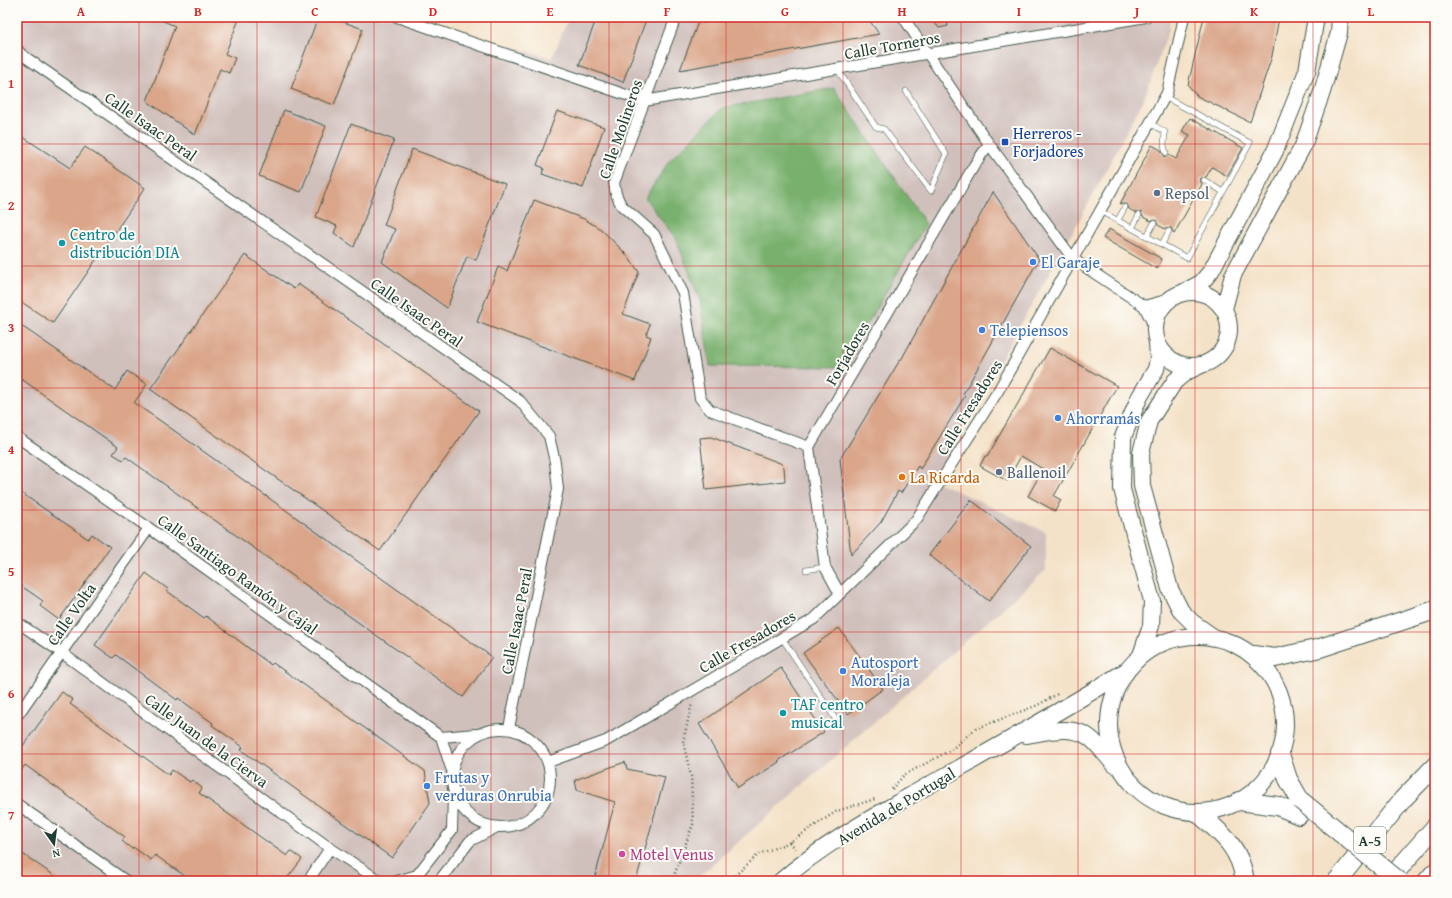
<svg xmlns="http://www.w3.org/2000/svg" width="1452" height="898" font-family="'Gentium Book Plus',serif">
<rect width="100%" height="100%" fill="#fdfcf7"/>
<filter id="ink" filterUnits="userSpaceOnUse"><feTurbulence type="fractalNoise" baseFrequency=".025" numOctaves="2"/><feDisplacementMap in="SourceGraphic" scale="8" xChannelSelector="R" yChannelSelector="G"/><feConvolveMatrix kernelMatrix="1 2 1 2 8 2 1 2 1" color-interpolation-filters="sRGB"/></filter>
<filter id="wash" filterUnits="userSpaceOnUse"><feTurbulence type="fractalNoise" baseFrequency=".012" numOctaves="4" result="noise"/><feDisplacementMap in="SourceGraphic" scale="16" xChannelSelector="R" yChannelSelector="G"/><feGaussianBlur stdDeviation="0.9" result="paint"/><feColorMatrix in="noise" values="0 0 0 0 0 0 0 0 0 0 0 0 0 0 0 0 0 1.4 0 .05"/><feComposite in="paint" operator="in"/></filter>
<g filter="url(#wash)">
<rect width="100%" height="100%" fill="#f4e2c8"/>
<path fill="#d0c0bc" d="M17,17H407L552,58L569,17H1170L1169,29L1144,99L1080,219L933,480L1046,532V570L694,881H17Z"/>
<path fill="#78b06d" stroke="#4c7650" d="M834,88L926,224L842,367L710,366L700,300L676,239L645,198L669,161L722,108Z"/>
<g id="blocks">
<path fill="#daa589" d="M154,17H240L225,54L235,58L229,73L220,69L195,135L147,101L175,26Z
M318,17H330L363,29L334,105L291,89Z
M597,17H647L623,82L579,65Z
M700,17H867L879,34L680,70Z
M930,17H946L948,26L939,28Z
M1204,17H1279L1272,56L1250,122L1197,96L1188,85Z
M284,110L326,126L301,192L259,176Z
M557,111L604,127L583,188L542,174L544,168L537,165Z
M1190,118L1243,148L1227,176L1212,167L1206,177L1201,178L1200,181L1202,184L1174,234L1171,228L1165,229L1158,225L1156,220L1151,221L1143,217L1141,212L1136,213L1129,209L1127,204H1120L1152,145L1161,150L1165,157L1169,155L1176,159L1190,135L1182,131Z
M351,124L394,140L354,247L334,233L337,226L316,217Z
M17,133L70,168L85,147L145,188L53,323L17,299Z
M412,149L505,184L476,260L467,256L447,308L382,262L395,229L384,225Z
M993,192L1039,259L963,394L965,396L920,469L918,466L901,493L898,491L881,522L851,555L840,459L900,360H901Z
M534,200L584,219L602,230L626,254L639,272L623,314L650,324L646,335L651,337L635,381L477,322L498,267L507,271Z
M1109,229L1162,259L1157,269L1103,238Z
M245,255L294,289L298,284L479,411L380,551L150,389Z
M17,323L115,390L127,371L147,384L134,403L162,422L492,657L463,697L126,457L123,460L113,454L118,447L17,376Z
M1050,348L1117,386L1054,496L1061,500L1055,511L1028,496L1043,469L1021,456L1007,481L980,466L985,456L987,457Z
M711,437L780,463L784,467L785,481L706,490L700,438Z
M17,490L88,539L92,534L110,547L59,620L40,606L43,601L17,583Z
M971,500L1031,546L989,601L929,555Z
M146,573L168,589L167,591L204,618L206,616L271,665L273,663L293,677L425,771L430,803L392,858L241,750L243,747L212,725L213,723L178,698L177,700L116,655L113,658L95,645Z
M839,628L883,689L848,714L803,653Z
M781,668L824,732L778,761L779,762L738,788L699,724Z
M62,692L73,700L70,704L169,775L172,770L190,782L192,780L202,788L199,793L287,856L291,851L302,859L285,881H192L155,855L151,860L133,847L132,849L122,841L125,837L25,765L17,776V754Z
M625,762L627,769L665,777L636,881H594L615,802L577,790L575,780Z
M17,850L62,881H17Z"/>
</g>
</g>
<g filter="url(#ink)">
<use href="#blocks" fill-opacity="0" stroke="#3f564a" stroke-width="1"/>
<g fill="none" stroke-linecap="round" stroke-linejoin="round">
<defs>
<path id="lane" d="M837,69L876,127L884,129L931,191L946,154L906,91
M1150,123L1165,132L1164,145L1166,153
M1204,180L1223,192
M1100,211L1187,258L1250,143L1165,97
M1118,220L1125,207
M1132,228L1139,215
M1147,236L1154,223
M1162,244L1169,231
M806,570L825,567
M782,638L838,723"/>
<path id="street" d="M397,17L644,101L1146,17
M676,17L614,183L616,194L621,205L654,234L683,293L700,398L710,410L809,447
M903,17L989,144L1073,259L1144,306
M17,49L21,54L520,401L549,436L555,462L558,489L509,728
M1144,306L1170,299
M1144,306L1155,328
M17,437L149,528L441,737
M840,594L825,567L809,447L975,164L989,144
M17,622L62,653L330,848L380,881
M17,716L149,528
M452 778a49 49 0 1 1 98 0a49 49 0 1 1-98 0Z
M548,762L606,741L814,619L916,520L998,391L1167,93L1184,17
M451,768L441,737L476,734
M17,804L126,881
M308,881L330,848
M397,881L417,875L452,830L453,795
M439,881L470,841L495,828"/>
<path id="primary" d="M1155 329a37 37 0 1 1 74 0a37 37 0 1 1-74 0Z
M1182,293L1201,283L1211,271L1275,151L1307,71L1316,17
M1224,309L1233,275L1303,146L1322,92L1339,33L1340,17
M1201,365L1186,372L1175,381L1149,421L1141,453L1142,486L1170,589L1181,611L1192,622L1212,636
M1109 724a88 88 0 1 1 176 0a88 88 0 1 1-176 0Z
M1141,655L1151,626L1152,601L1122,489L1123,437L1139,398L1156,369L1158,359L1157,342
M1026,735C1046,732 1072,724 1090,738C1099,745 1107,757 1115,765
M781,881C824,843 880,813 929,785C995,748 1060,712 1124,672"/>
<path id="highway" d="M1253,655L1275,658L1320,648L1435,610
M1280,754L1288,779L1300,800
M1239,801L1278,806L1299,815
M1198,813C1222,834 1240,847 1245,881
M1337,881L1403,799L1435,766
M1388,881L1435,827
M1427,881L1435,872"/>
</defs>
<use href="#lane" stroke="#3f564a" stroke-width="6"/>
<use href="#street" stroke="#3f564a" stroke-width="12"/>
<use href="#primary" stroke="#3f564a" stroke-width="18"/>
<use href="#highway" stroke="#3f564a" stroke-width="20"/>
<path stroke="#3f564a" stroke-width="2.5" stroke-dasharray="1 3" stroke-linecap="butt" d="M892,789L904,775L951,750L975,729L1038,705L1059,693
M790,842L797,851
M672,881L693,824L691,776L683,742L692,703
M729,881L759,854L790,842L837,811L875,799"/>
<use href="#lane" stroke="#fff" stroke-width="5"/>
<use href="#street" stroke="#fff" stroke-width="10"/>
<use href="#primary" stroke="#fff" stroke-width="16"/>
<use href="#highway" stroke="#fff" stroke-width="18"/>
<defs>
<path id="highway-bridge" d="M1300,800L1399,881"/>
</defs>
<use href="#highway-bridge" stroke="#3f564a" stroke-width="20" stroke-linecap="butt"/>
<use href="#highway-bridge" stroke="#fff" stroke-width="18"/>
</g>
</g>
<path fill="none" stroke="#d62828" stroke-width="1" stroke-opacity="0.55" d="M139,17V881M257,17V881M374,17V881M491,17V881M609,17V881M726,17V881M843,17V881M961,17V881M1078,17V881M1195,17V881M1313,17V881M17,144H1435M17,266H1435M17,388H1435M17,510H1435M17,632H1435M17,754H1435"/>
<rect fill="#1a4fb4" stroke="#fdfcf7" stroke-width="1.5" x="1001" y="138" width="8" height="8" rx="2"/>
<g fill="#5c6f8a" stroke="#fdfcf7" stroke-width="1.5">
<circle cx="1157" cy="193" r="4"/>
<circle cx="999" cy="472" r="4"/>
</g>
<g fill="#0f9aa8" stroke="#fdfcf7" stroke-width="1.5">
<circle cx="62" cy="243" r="4"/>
<circle cx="783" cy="713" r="4"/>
</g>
<g fill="#3f7fe0" stroke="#fdfcf7" stroke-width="1.5">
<circle cx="1033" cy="262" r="4"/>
<circle cx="982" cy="330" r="4"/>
<circle cx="1058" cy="418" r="4"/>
<circle cx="843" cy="671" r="4"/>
<circle cx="427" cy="786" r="4"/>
</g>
<circle fill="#e8710a" stroke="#fdfcf7" stroke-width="1.5" cx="902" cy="477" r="4"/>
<circle fill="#d1479c" stroke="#fdfcf7" stroke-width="1.5" cx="622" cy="854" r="4"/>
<g text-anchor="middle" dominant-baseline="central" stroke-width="4" stroke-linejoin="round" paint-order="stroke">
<rect fill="#fdfcf7" stroke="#62766e" stroke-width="1" x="1354" y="827" width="32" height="26" rx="3"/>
<g font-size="15" font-weight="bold" fill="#1f3d34">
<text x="1370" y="840">A-5</text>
</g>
<g font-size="16" fill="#1f3d34" stroke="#fdfcf7">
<text transform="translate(892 45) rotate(-10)">Calle Torneros</text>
<text transform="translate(151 126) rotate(35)">Calle Isaac Peral</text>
<text transform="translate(620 129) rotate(-71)">Calle Molineros</text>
<text transform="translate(417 312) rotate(35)">Calle Isaac Peral</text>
<text transform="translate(847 353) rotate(-60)">Forjadores</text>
<text transform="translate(969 407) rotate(-58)">Calle Fresadores</text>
<text transform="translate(238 574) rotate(36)">Calle Santiago Ramón y Cajal</text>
<text transform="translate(71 614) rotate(-55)">Calle Volta</text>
<text transform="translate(516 621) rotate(-79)">Calle Isaac Peral</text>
<text transform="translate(747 641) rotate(-30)">Calle Fresadores</text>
<text transform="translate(207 740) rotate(36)">Calle Juan de la Cierva</text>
<text transform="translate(896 806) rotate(-31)">Avenida de Portugal</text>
</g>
<g font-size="16" fill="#164399" stroke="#fdfcf7" text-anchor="start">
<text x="1013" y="133">Herreros -<tspan x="1013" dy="18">Forjadores</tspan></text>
</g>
<g font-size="16" fill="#4e5e75" stroke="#fdfcf7" text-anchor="start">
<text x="1165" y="193">Repsol</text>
<text x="1007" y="472">Ballenoil</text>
</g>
<g font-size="16" fill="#0d838f" stroke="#fdfcf7" text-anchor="start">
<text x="70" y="234">Centro de<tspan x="70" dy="18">distribución DIA</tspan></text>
<text x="791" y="704">TAF centro<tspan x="791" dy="18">musical</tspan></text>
</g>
<g font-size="16" fill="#366cbe" stroke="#fdfcf7" text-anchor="start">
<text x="1041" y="262">El Garaje</text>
<text x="990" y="330">Telepiensos</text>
<text x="1066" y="418">Ahorramás</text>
<text x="851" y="662">Autosport<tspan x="851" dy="18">Moraleja</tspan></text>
<text x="435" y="777">Frutas y<tspan x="435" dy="18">verduras Onrubia</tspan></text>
</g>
<g font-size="16" fill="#c56008" stroke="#fdfcf7" text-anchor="start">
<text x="910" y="477">La Ricarda</text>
</g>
<g font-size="16" fill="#b23c85" stroke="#fdfcf7" text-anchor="start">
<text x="630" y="854">Motel Venus</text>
</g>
</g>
<rect width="1452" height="898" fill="none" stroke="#fdfcf7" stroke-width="44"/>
<g transform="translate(54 844) rotate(166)" stroke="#fdfcf7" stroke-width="3" paint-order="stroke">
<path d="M0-3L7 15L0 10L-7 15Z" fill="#1f3d34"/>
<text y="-6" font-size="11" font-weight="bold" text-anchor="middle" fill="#1f3d34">N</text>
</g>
<rect x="22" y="22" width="1408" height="854" fill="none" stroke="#d62828" stroke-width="1.5"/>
<g font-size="13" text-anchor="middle" font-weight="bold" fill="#d62828">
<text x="81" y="16">A</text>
<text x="198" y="16">B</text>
<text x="315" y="16">C</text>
<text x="433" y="16">D</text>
<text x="550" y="16">E</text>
<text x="667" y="16">F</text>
<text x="785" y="16">G</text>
<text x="902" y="16">H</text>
<text x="1019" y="16">I</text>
<text x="1137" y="16">J</text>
<text x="1254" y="16">K</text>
<text x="1371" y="16">L</text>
<text x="11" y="88">1</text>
<text x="11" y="210">2</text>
<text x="11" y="332">3</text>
<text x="11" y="454">4</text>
<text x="11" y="576">5</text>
<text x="11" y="698">6</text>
<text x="11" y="820">7</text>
</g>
</svg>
